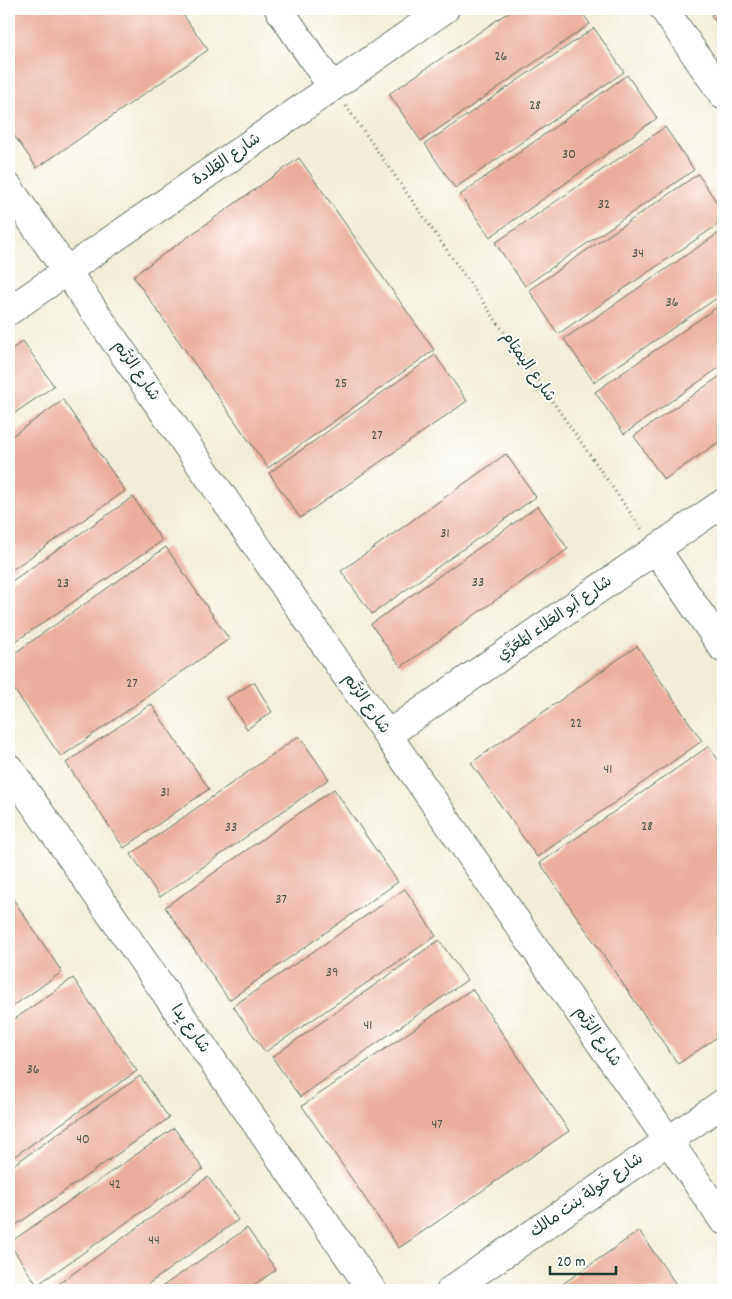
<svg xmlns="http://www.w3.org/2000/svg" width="732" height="1299" font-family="Dekko,'Playpen Sans Arabic',sans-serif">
<rect width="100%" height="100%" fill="#fff"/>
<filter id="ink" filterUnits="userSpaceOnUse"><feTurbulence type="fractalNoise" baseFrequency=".02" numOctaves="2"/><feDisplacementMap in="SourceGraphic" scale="10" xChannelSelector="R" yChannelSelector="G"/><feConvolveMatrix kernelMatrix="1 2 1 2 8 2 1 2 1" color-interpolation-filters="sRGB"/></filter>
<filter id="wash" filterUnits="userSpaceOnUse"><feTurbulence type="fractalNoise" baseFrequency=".0096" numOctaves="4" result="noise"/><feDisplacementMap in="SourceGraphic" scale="20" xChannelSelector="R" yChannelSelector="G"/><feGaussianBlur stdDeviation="1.12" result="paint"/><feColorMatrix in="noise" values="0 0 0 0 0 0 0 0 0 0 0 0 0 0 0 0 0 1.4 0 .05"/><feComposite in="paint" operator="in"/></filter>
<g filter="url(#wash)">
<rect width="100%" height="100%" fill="#f2edd8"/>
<g id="blocks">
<path fill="#ebae9c" d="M9,9H179L208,50L37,168L9,128Z
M513,9H580L590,24L421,141L389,94Z
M720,9H723V33L711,15Z
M594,28L624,72L455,188L425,144Z
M627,75L657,118L490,237L460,195Z
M665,127L694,170L525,286L495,243Z
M299,158L434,350L268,468L133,276Z
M698,174L723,212V221L558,334L529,290Z
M723,230V294L594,382L564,339Z
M723,303V365L624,434L595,392Z
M23,341L54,386L9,417V351Z
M435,355L467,401L300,518L269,473Z
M723,374V439L664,480L634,436Z
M63,400L125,491L9,572V438Z
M506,454L536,497L372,614L341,571Z
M133,497L162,541L9,646V583Z
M538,506L568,549L401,667L371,624Z
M166,547L229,639L61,757L9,682V657Z
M637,646L702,741L537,857L471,763Z
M254,682L272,712L247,729L227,698Z
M151,704L209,789L124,848L66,763Z
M299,736L329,779L160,897L131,854Z
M709,746L723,767V1033L678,1064L540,863Z
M334,789L398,882L229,1000L165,907Z
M405,889L436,936L265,1052L233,1006Z
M9,893L62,972L9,1009Z
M439,940L467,980L300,1097L272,1057Z
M73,978L137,1071L9,1160V1023Z
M472,989L569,1131L399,1248L302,1106Z
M140,1076L169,1118L9,1230V1168Z
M174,1128L203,1169L37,1285L9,1243Z
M208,1177L238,1220L140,1290H50Z
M247,1228L276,1270L246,1290H157Z
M639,1231L680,1290H554Z"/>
</g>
</g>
<g filter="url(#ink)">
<use href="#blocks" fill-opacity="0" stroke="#697b6d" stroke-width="1"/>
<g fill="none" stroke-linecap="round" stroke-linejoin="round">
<defs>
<path id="minor" d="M279,9L332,87
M664,9L723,95
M9,188L723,1220
M9,311L445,9
M656,549L723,648
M387,735L723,503
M9,768L372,1290
M451,1290L723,1103"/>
</defs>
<use href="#minor" stroke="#697b6d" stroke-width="30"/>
<path stroke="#697b6d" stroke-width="3" stroke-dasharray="1 4" stroke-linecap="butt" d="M346,106L643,531"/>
<use href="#minor" stroke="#fff" stroke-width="28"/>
</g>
</g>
<g text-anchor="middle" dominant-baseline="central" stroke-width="4" stroke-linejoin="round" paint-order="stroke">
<g font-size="14" fill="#52594e">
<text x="501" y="57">26</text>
<text x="535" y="106">28</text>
<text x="569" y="155">30</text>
<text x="604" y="205">32</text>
<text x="638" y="254">34</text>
<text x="672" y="303">36</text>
<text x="341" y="384">25</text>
<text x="377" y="436">27</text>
<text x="445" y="534">31</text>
<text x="478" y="583">33</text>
<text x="63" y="584">23</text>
<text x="132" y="684">27</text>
<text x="576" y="724">22</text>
<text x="608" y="770">41</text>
<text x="165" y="793">31</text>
<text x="647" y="827">28</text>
<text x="231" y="828">33</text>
<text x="281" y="900">37</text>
<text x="332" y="973">39</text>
<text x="368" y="1026">41</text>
<text x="33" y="1070">36</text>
<text x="437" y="1125">47</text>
<text x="83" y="1140">40</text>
<text x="115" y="1185">42</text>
<text x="154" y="1241">44</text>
</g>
<g font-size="16" fill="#1f3d34" stroke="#fff">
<text transform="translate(227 160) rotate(-35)">شارع القِلادة</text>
<text transform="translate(528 367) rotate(55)">شارع اليميَام</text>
<text transform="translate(136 371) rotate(55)">شارع الرُتَم</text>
<text transform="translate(555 619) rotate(-35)">شارع أبو العَلاء المَعَرِّي</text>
<text transform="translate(366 704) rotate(55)">شارع الرُتَم</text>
<text transform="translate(190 1029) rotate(55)">شارع يِدا</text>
<text transform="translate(597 1037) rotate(55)">شارع الرُتَم</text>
<text transform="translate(587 1196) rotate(-35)">شارع خَولة بنت مالك</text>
</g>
</g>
<rect width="732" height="1299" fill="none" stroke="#fff" stroke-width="30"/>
<path d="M550 1266v8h66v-8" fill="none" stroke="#1f3d34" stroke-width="2.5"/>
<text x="557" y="1266" font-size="15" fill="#1f3d34" stroke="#ffffff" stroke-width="4" paint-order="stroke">20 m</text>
</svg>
